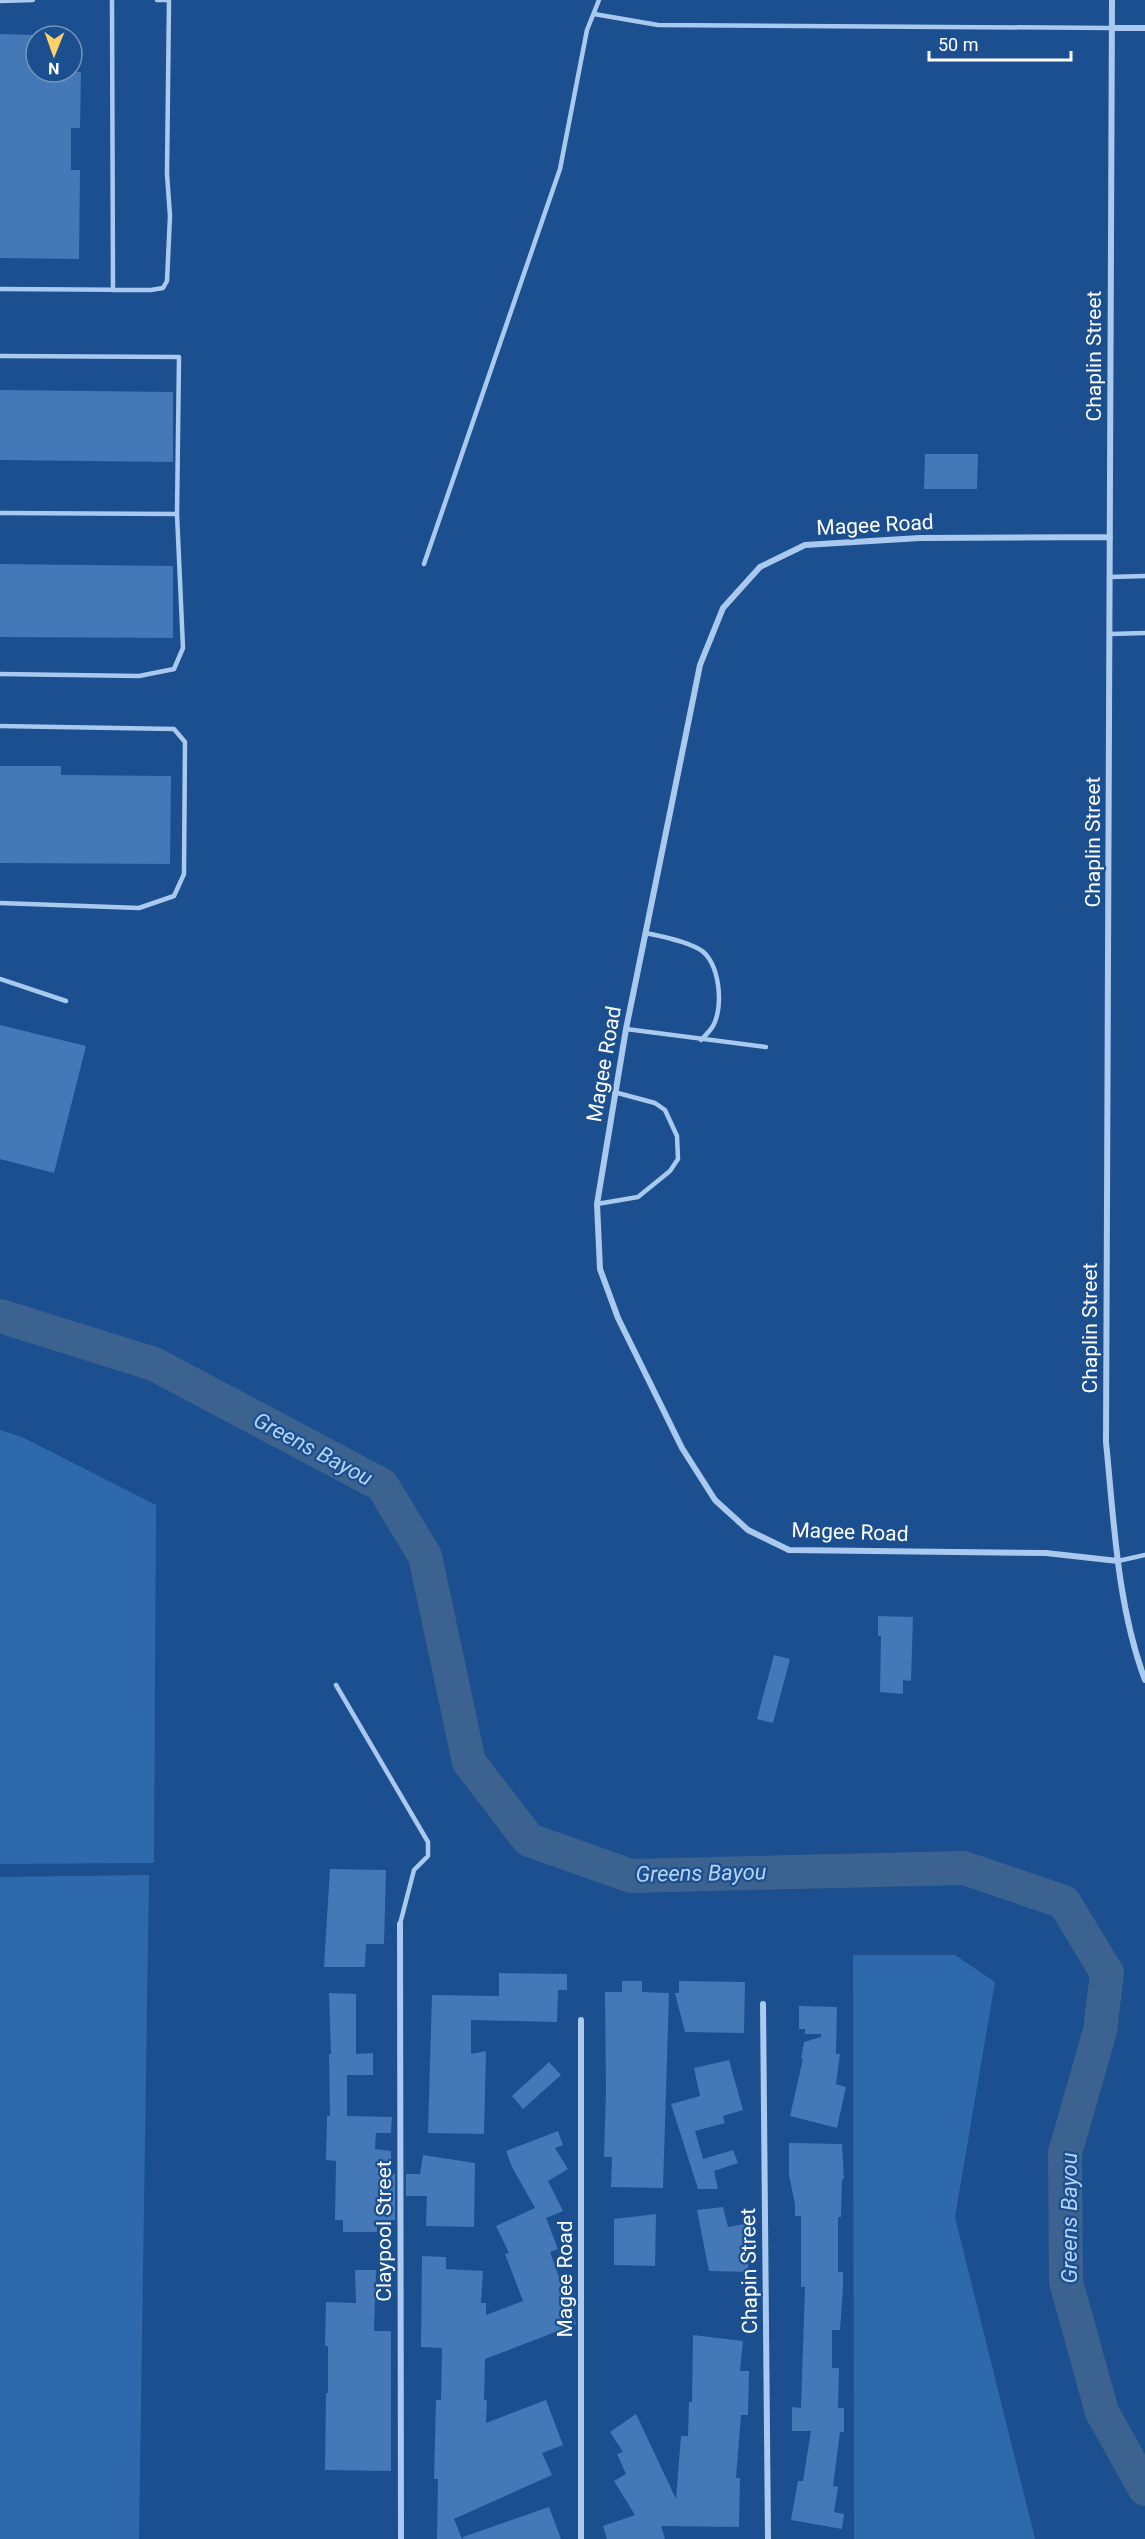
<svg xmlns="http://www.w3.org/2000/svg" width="1145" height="2539" font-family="Roboto,sans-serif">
<rect width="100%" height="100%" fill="#1b4f8f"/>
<path fill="#2e69ad" d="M0,1430L22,1437L156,1505L154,1863L0,1864Z
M149,1875L139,2539H0V1877Z
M853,1955H955L995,1982L955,2217L1035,2539H854Z"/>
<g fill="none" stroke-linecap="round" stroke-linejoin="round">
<path stroke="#3c6290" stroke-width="34" d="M0,1316L154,1364L382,1485L425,1556L469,1762L529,1840L631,1876L964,1868L1064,1902L1107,1973L1100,2031L1065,2153L1066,2282L1102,2412L1145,2489"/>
</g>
<path fill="#4478b7" d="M0,34L36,35V72H81L80,128H71V170H80L79,259L0,258Z
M0,390L173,392V462L0,460Z
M925,454H978L977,489H924Z
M0,564L173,566V638L0,637Z
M0,766H61V775L171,776L170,864L0,863Z
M0,1025L86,1046L54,1173L0,1159Z
M878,1616L913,1617L911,1681L903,1680V1694L880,1692L881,1636H878Z
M774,1655L790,1659L773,1723L757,1719Z
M330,1869L386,1870L384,1944H366L365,1967H324Z
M499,1973L567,1974V1990H558L557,2022L471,2020V2054L486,2051L484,2134L428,2133L432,1995L499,1996Z
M622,1981H642V1992L669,1993L663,2188L611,2187L612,2157H604L606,2090L605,1992H622Z
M679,1981L745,1982L744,2033L685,2032L675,1993H679Z
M329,1993L356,1994V2054L373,2053V2075H347V2116L392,2117L391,2133H376L375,2149L391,2151V2174H395V2220H377V2232H343V2220H335L336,2161L326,2160L327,2116H330L329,2054H331Z
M799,2006L837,2007L836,2054H840L836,2084L846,2087L837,2128L790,2116L803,2059H801L804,2042L821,2037V2034H805V2029H799Z
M729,2060L743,2110L723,2116L725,2123L695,2131L703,2159L733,2150L738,2163L714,2171L718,2189H698L671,2104L700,2096L694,2068Z
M549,2062L561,2075L523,2109L512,2096Z
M558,2131L563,2145L555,2148L568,2169L548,2181L563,2211L546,2218L558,2249L550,2252L576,2324L485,2359L484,2400H487L486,2423L546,2400L563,2445L542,2453L552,2475L454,2519L462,2539H437L438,2479H434L436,2400H441L442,2348L421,2347L422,2256L446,2257V2269L483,2271L481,2303H486V2315L523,2301L505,2254L509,2253L496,2226L535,2208L512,2167L506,2151Z
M789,2143L842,2144L844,2179H842L841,2217H838V2272H843V2288L840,2330H832V2368H839L838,2408H844V2432H840L833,2486L838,2487L834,2512L844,2514L842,2529L791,2520L798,2481H803L811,2431H792V2407L801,2408L805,2287H801V2216H795V2204L789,2175Z
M423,2155L475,2163L474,2227L426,2226L427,2196H406V2174H420Z
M723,2207L728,2227L749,2223L748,2272L709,2271L697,2210Z
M656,2214L655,2266L614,2265V2219Z
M355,2270H376L374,2331H391V2471L325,2470L326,2393H328V2346H325L326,2302L356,2303Z
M693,2335L743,2341L740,2371H749L748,2415H741L736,2478H740L739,2527L661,2526L665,2539H607L603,2526L635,2515L614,2481L626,2474L617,2454L623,2452L610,2432L636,2414L676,2499L681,2436H688L689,2402H692Z
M549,2507L561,2539H463V2537Z"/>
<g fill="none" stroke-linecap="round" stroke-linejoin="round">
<path stroke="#a9c9ee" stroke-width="4.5" d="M112,0L113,290
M157,0H169
M0,1L33,0
M594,14L658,25L1112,28
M0,289L151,290L163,288L167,281L170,216L167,174L169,0
M0,356L179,357L177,514L0,513
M424,564L560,169L587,30L599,0
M1110,577L1145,576
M1110,634L1145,633
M0,674L139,676L174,669L183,648L177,514
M0,726L174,729L185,742L184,874L174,896L139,908L0,903
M646,933C663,937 683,940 699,949C720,960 724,1007 713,1026C710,1031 705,1036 701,1040
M0,979L66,1001
M626,1029L766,1047
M597,1204L638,1197L670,1171L678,1159L677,1136L665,1110L655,1103L614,1092
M1118,1561L1145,1555
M336,1685L428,1842V1856L414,1870L400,1924"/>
<path stroke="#a9c9ee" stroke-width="6" d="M1112,0L1106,1442C1114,1521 1117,1605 1145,1680
M1112,28H1145
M1110,537L920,538L805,545L760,567L723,608L700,665L626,1029L597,1204L600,1269L618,1318L682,1448L715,1500L748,1530L789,1550L1046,1553L1118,1561
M400,1924L401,2539
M763,2004L768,2539
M581,2020V2539"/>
</g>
<g text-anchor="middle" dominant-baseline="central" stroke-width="4.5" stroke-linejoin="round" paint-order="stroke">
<g font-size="21" fill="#fff" stroke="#1b4f8f">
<text transform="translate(1094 356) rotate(-90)">Chaplin Street</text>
<text transform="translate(875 525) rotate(-3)">Magee Road</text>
<text transform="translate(1093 842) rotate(-90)">Chaplin Street</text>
<text transform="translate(604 1064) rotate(-80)">Magee Road</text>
<text transform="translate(1090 1328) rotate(-90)">Chaplin Street</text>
<text transform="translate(850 1532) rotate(2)">Magee Road</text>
<text transform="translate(384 2231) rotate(-90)">Claypool Street</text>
<text transform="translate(749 2271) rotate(-91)">Chapin Street</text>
<text transform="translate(565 2279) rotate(-90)">Magee Road</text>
</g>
<g font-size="22" font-style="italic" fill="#b5d3f5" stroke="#1b4f8f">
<text transform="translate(313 1449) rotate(28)">Greens Bayou</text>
<text transform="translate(701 1873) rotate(-1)">Greens Bayou</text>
<text transform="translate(1069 2218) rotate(-90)">Greens Bayou</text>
</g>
</g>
<g transform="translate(54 54) rotate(181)"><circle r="28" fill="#1b4f8f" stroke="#7695bc" stroke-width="1.5"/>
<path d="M0-4.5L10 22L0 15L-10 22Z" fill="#ffd166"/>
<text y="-9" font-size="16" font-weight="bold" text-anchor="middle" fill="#ffffff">N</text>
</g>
<path d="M929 51v9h142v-9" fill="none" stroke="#ffffff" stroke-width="3"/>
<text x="938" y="51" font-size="18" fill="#ffffff" stroke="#1b4f8f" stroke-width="4.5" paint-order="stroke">50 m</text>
</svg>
